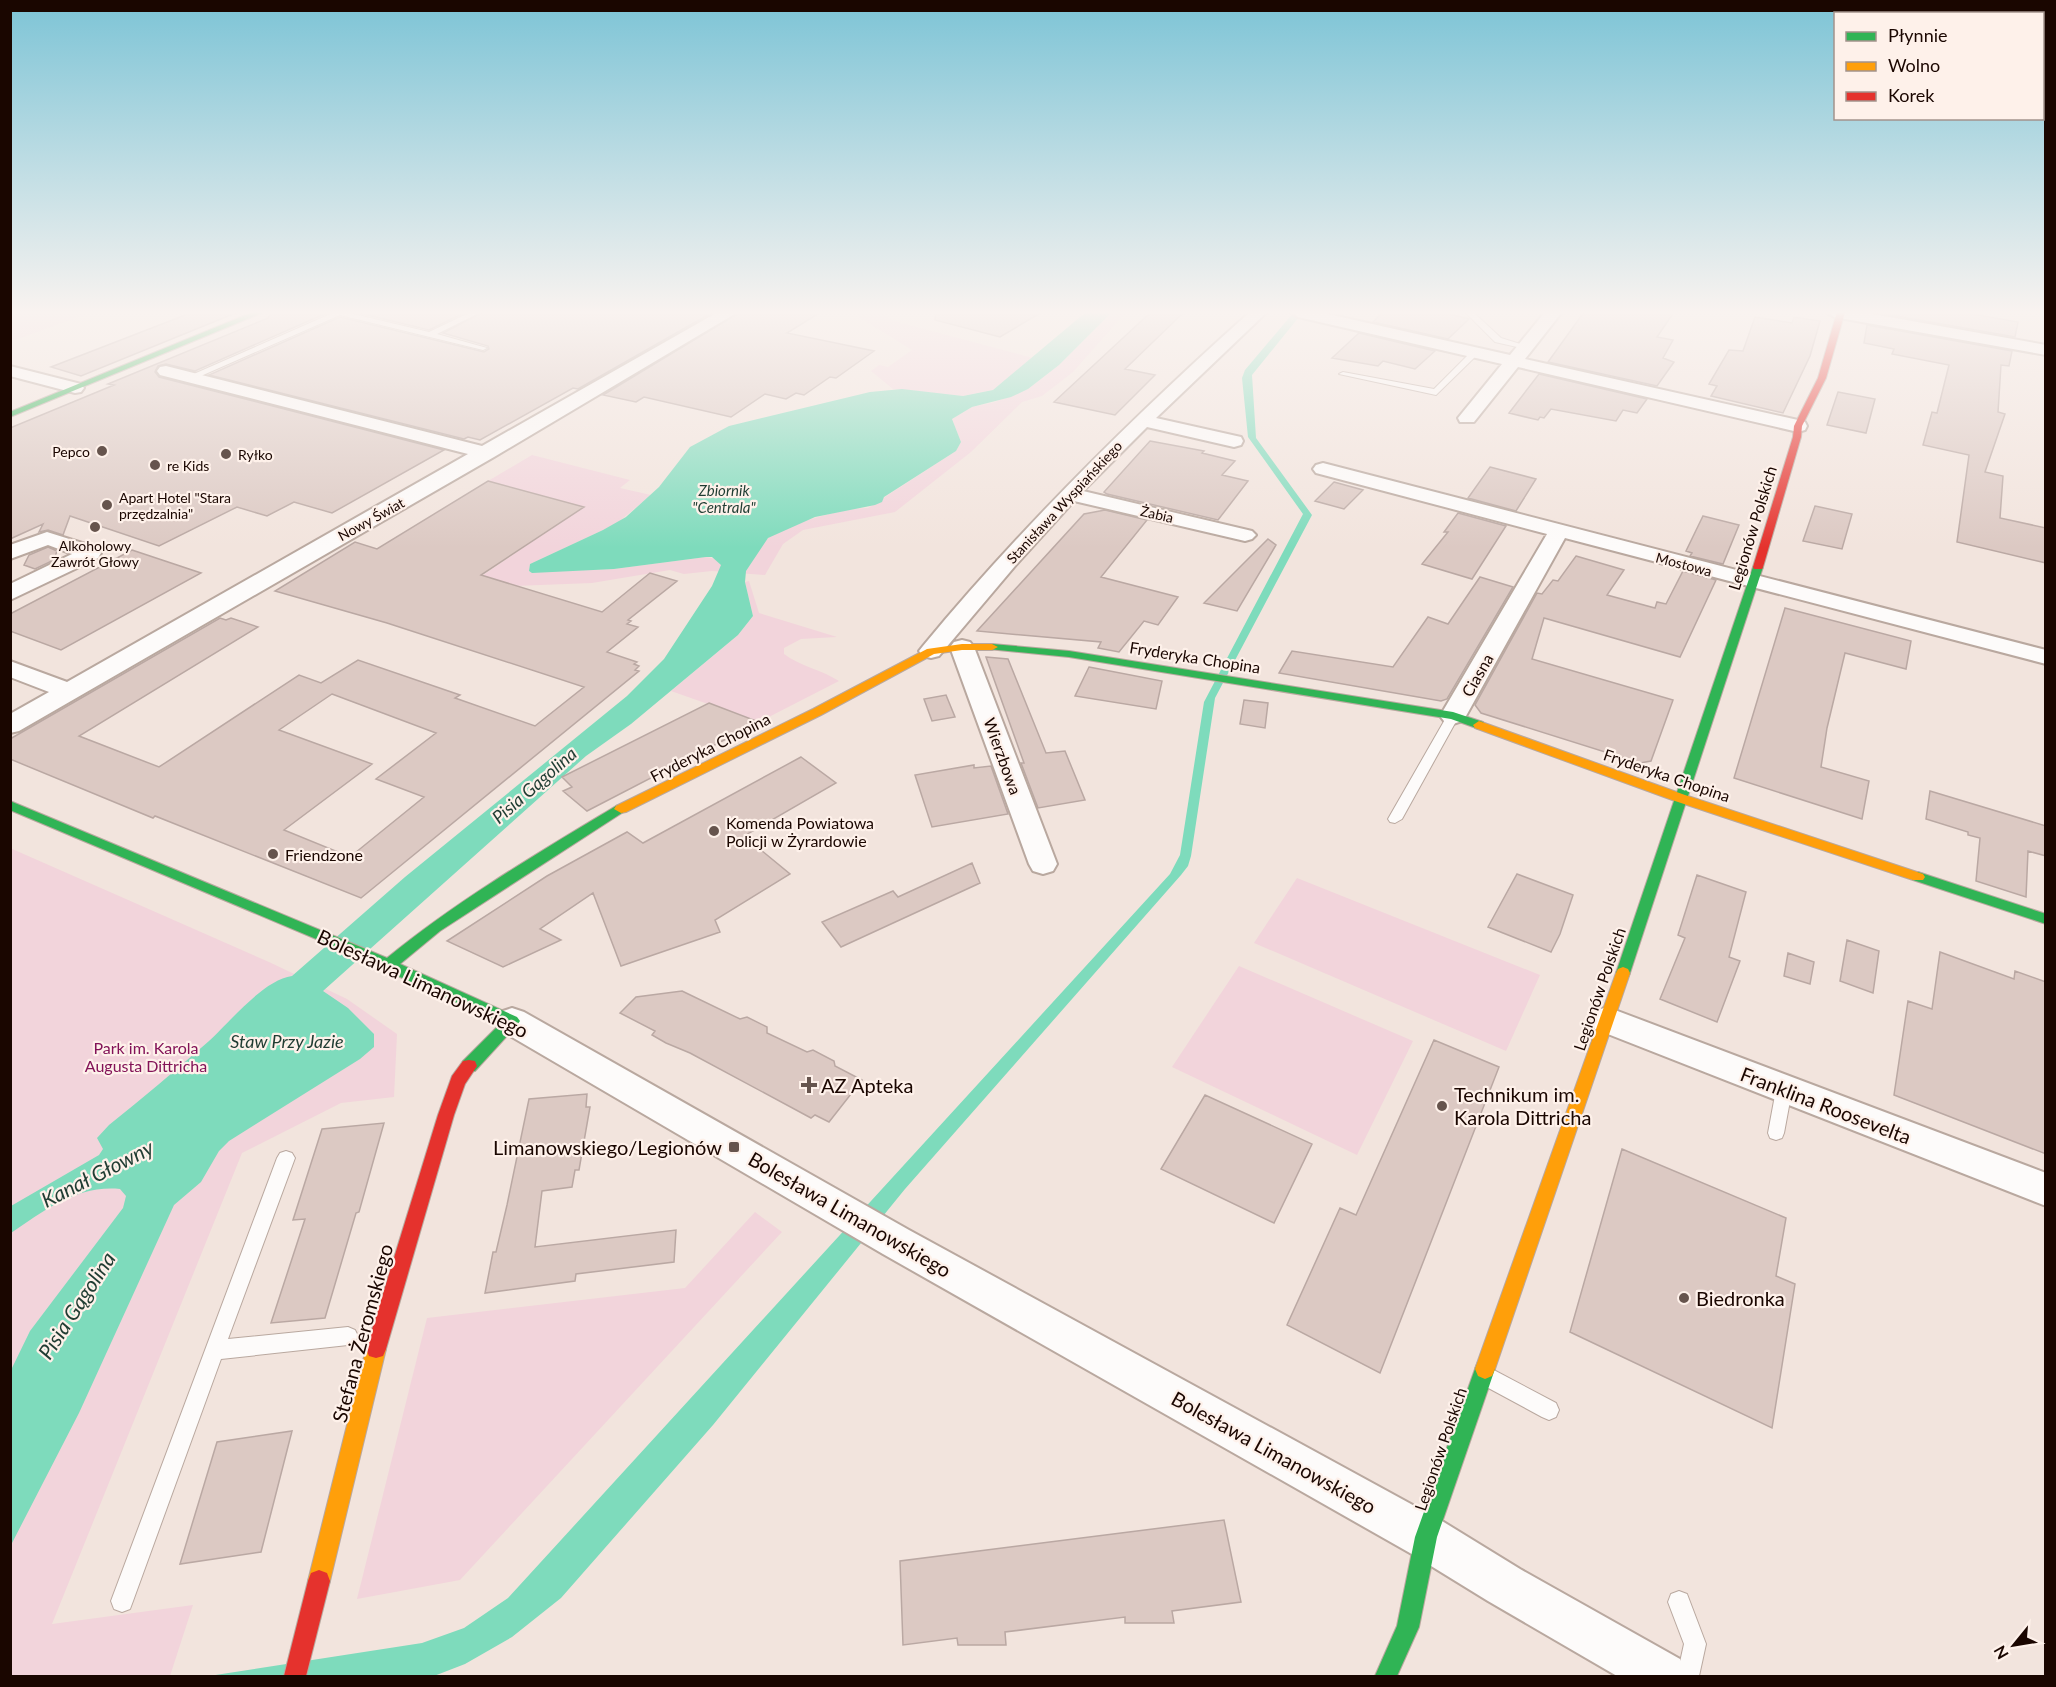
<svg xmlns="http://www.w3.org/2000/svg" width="2056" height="1687" font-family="Lato,sans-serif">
<rect width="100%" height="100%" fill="#f2e4dd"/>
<path fill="#f2d4db" d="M21,312H80L87,314L15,340L11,339V316Z
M864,312H879L894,321L1033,358L993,390L963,396L893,389L871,371L879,365L888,367L912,350L857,316Z
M1113,312H1126L1073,372L1042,396L1022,402L971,452L895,512L803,530L783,544L765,575L712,571L684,574L670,570L592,583L464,588L583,507L488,481L532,455L630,480L620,488L651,495L616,524L530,564L529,572L614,569L706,557L749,566C754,558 760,547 767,539C780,525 848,507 868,508L956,451L961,442L952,419L972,407L995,402L1028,389L1059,365Z
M749,581L759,613L837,637L801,639L784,648V654C800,666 822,670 839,681L759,722L671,691L738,635L753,616L745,582Z
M10,848L269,962L347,999L397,1034L394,1097L341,1103L242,1153L52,1624L193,1605L170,1676H11Z
M1297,878L1540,975L1506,1051L1254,943Z
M1239,966L1413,1041L1357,1155L1172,1067Z
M755,1212L782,1232L460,1580L357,1599L427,1318L685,1288Z"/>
<path fill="#7edbbc" d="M1086,312H1112L1059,365L1028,389L1011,397L972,407L952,419L961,442L956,451L884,497L882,502L875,505L815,517L768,538L746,571L745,582L753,616L738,635L631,724L586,756L323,991L348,1008L374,1034V1047L360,1059L229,1141L219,1151L201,1182L174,1205L79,1413L11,1545L12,1368L30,1331L123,1208L126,1196L120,1189C77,1185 45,1210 11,1233V1206L99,1155L103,1149L97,1138L109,1125C143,1098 176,1070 209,1041C230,1022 263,980 292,976L405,877L627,696L664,659L712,586L721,565L712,557H706L614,569L532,573L529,571L530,564L603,530L626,517L659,487L690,447L729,426L870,392L902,389L963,396L993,390Z
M1294,312H1303L1252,375L1256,438L1312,515L1215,698L1191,856L1188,866L1181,875L905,1189L713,1425L561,1598L512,1637L465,1664L434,1676H209L422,1643L464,1628L508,1598L1170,874L1180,855L1204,702L1303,514L1248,437L1242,378L1245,370Z"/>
<path fill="#dcc9c3" stroke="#baa8a3" stroke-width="1.5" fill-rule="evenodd" d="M193,312H238L81,376L51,367Z
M271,312H329L195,371L166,364L158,366L155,372L159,377L444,450L332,513L294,502L267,516L237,507L159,546L70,516L63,535L48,530L39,532L43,524L10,539V428L114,385L108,384L268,318Z
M355,312H466L429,330Z
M483,312H713L578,389L573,388L480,440L468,437L464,439L209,375L340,317L484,352L489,349L488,346L443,333Z
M740,312H821L787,333L874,351L836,378L830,377L804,395L796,393L786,399L765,394L731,417L644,397L636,402L603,395Z
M936,312H1042L1000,337L935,320Z
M1151,312H1184L1125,369L1155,375L1115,415L1054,402Z
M1383,312H1441L1469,319L1448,339L1373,322Z
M1584,312H1674L1657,337L1673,340L1663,358L1674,362L1657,386L1548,362Z
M1874,312H1961L2018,322L2015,337Z
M1755,317L1792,323L1794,317L1820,321L1810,356L1783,413L1711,396L1717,386L1709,384L1729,350L1743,351Z
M1867,325L2012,351L2009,366L2001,365L1998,412L2005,414L1985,472L2003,476L2000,518L2046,528V563L1957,542L1969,455L1923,445L1932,412L1937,413L1949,365L1892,354L1894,349L1864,343Z
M1359,333L1435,351L1415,369L1383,361L1378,366L1332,358Z
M1539,374L1647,399L1637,413L1623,410L1616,421L1551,409L1544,418L1540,417L1538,420L1509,413Z
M1838,392L1875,399L1866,433L1827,425Z
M1150,441L1204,451L1202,453L1235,461L1222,475L1248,481L1218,520L1107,494L1104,492Z
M1490,467L1536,479L1516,511L1468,498Z
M488,481L584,507L481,575L602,612L650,573L677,581L628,620L631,621L627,624L638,627L607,652L637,662L634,664L639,666L635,670L639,671L361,898L155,816L153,818L10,759V739L220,618L226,620L231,618L258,627L79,736L159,767L299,675L321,683L358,660L460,695L455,698L535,726L584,687L387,623L275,591L355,542L377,549ZM332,694L436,733L376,779L424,797L350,857L284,830L372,764L279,730Z
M1334,482L1363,490L1344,509L1315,501Z
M1815,506L1852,514L1842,549L1803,541Z
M1105,510L1147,520L1101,577L1178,597L1158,625L1144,621L1119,652L1098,648L1101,642L977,631L1084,514Z
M1458,513L1506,526L1472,579L1422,564L1448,532H1444Z
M1703,516L1739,525L1723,564L1690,556L1692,553L1686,551Z
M1268,539L1276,545L1237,611L1204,603Z
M48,547L57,551L54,560L35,569L24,565L29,555Z
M132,550L201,573L61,650L10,631V614Z
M1576,556L1624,570L1607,595L1655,608L1657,602L1666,604L1683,571L1716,580L1680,657L1544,618L1532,659L1673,700L1651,761L1640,763L1481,713L1475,705L1537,593L1542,594L1553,580L1558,581Z
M1480,577L1513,587L1447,699L1441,701L1279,673L1292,651L1393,667L1428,617L1448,624Z
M1785,608L1911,641L1906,669L1845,653L1827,728L1821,767L1869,781L1862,819L1734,778Z
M986,657L1008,659L1046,753L1065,751L1085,800L1038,808L1021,763H1024Z
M1089,667L1162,681L1156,709L1075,696Z
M946,695L955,717L932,721L924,699Z
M1244,700L1268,703L1265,728L1240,724Z
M709,703L759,722L587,811L563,791L572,787L562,777Z
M801,757L836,783L744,836L790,874L715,920L720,932L621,966L593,893L540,929L561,940L503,967L447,941L547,876L627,832L643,843Z
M974,765V768L991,766L1008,814L932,827L915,775Z
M1930,791L2046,826V856L2028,851L2026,897L1976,881L1980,838L1968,835V832L1926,819Z
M972,863L980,883L841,947L822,922L893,891L898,897Z
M1517,874L1573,895L1560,934L1551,952L1488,927Z
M1697,875L1746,892L1729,957L1740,961L1717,1022L1660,999L1685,938L1678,935Z
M1847,940L1879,951L1873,993L1840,981Z
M1940,952L2014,979L2015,971L2046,982V1154L1894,1095L1908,1001L1932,1009Z
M1788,953L1814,962L1810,984L1784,976Z
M682,991L740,1019L747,1017L767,1027V1033L807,1052L813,1050L834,1061L835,1066L862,1080L829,1122L815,1115L811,1118L690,1053L666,1043L652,1035L655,1031L620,1013L636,997Z
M1434,1040L1499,1067L1380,1373L1287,1325L1340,1208L1356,1215Z
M587,1094L586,1107H590L579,1170H575L572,1187L542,1191L535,1247L676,1230L674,1262L576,1274L575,1281L485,1293L493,1252H496L507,1205L529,1099Z
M1205,1095L1312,1144L1274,1223L1161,1169Z
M384,1123L359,1212L356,1213L325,1318L271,1323L305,1219L293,1220L322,1129Z
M1622,1149L1786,1218L1776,1276L1795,1284L1772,1428L1570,1332Z
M292,1431L261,1552L180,1564L217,1442Z
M1224,1520L1241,1602L1172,1611L1174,1623H1125V1617L1005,1632L1006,1645H958L957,1638L903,1645L900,1561Z"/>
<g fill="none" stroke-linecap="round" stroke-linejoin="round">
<defs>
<path id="lane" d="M335,312H345L429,332L471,312H481L437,334L487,348L483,350L340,315L194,379L187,377Z
M1465,312H1473L1501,338L1530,347L1526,349L1495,342Z
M1472,351L1479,353L1436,395L1339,374L1343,372L1434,389Z
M1453,712L1459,716L1402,819L1395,823L1390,822L1388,819L1447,716Z
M1784,1083L1790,1085L1792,1090L1784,1133L1782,1138L1776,1140L1770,1138L1768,1133L1776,1090L1778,1085Z
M286,1151L292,1153L295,1158L228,1339L348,1327L355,1330L358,1336L355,1342L348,1345L221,1359L133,1601L130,1609L122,1612L114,1609L111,1601L277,1158L280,1153Z
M1488,1367L1556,1403L1559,1410L1556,1417L1549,1420L1542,1417L1481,1384L1478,1377L1481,1370Z
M1679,1591L1687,1594L1706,1644L1699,1676H1677L1684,1644L1668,1602L1671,1594Z"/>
<path id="street" d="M718,312H738L494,457L19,731L10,733V714L49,692L10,677V661L67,682L468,454L160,375L157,371L160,367L166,366L482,446Z
M1250,312H1267L1156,418L1241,437L1243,441L1241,445L1234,447L1147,427L1083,491L1252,531L1256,535L1252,539L1245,541L1074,501L1015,566L939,656L931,658L923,656L919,651L923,646C1023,525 1133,417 1250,312Z
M1290,312H1319L1510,355L1545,312H1562L1525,359L1798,420L1805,422L1807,426L1805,430L1798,432L1518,367L1474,422H1460L1458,418L1502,364L1298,317Z
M1826,312H1861L2046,345V355L1834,317Z
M10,366L81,384L84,388L81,392L75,393L10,376Z
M1323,463L2046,650V664L1565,538L1466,716L1462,721L1453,724L1444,721L1440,716L1547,534L1316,473L1313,469L1316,465Z
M47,532L98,548L101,553L98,558L10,600V584L72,554L48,545L10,559V545Z
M962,640L970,642L974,647L1057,864L1053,871L1043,874L1033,871L1029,864L950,647L954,642Z
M1607,1007L2046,1173V1206L1595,1029L1591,1020L1595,1011Z
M512,1008L524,1012L909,1230L1442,1521L1520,1569L1680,1659L1687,1676H1617L1488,1601L1410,1553L883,1254L500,1030L496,1021L500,1012Z"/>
<path id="fast" d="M253,312H264L10,417V412Z
M1758,564L1763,567L1630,973L1628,977H1618L1616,973L1753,567Z
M992,644L1069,651L1453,712L1483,722L1485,725L1479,729L1451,719L1069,657L988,649V645Z
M10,801L387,958C458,900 538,853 616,806L621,805L628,809L440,931L400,964L517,1017L520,1021L517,1025L475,1071L469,1072L463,1071L461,1066L463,1061L501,1023L321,941L10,810Z
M1918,872L2046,914V924L1913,880L1911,877L1913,874Z
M1485,1359L1492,1362L1495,1369L1437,1537L1419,1627L1397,1676H1375L1397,1626L1415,1537L1475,1369L1478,1362Z"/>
<path id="slow" d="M962,644H992L998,647L992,650H962L934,654L821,715L626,812L621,813L614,809L616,806L813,709L927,649Z
M1479,721L1685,795L1923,874L1925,877L1923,880H1913L1675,801L1475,728L1473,725Z
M1623,967L1628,969L1630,973L1495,1369L1492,1376L1485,1379L1478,1376L1475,1369L1616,973L1618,969Z
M376,1340L383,1342L386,1349L330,1581L327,1589L319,1592L311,1589L308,1581L366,1349L369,1342Z"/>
<path id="jam" d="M1837,312H1845L1826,378L1802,426L1801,437L1763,567L1762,569H1754L1753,567L1793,437L1794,426L1818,378Z
M469,1060L475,1061L477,1066L465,1084L454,1115L386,1349L383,1356L376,1358L369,1356L366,1349L438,1115L452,1076L463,1061Z
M319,1570L327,1573L330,1581L306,1676H284L308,1581L311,1573Z"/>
</defs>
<use href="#lane" stroke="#b9a89f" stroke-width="2"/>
<use href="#street" stroke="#b9a89f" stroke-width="4"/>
<use href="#fast" stroke="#b9a89f" stroke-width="2"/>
<use href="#slow" stroke="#b9a89f" stroke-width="2"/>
<use href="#jam" stroke="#b9a89f" stroke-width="2"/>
<use href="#lane" fill="#fdfbfa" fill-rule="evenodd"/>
<use href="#street" fill="#fdfbfa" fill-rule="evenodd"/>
<use href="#fast" fill="#30b455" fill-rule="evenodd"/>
<use href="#slow" fill="#ff9f0a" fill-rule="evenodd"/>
<use href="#jam" fill="#e5322d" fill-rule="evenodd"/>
</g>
<linearGradient id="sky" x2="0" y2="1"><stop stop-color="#7dc4d6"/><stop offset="0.57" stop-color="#f9f3f0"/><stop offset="1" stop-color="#f9f3f0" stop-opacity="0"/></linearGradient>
<rect width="2056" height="548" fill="url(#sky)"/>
<g fill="#66544d" stroke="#fef1ea" stroke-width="2">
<circle cx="102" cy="451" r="6"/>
<circle cx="226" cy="454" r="6"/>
<circle cx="155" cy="465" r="6"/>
<circle cx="107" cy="505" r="6"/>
<circle cx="95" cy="527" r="6"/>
<circle cx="714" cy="831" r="6"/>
<circle cx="273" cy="854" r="6"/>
<path d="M806 1076h6v6h6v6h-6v6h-6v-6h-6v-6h6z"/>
<circle cx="1442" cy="1106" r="6"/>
<rect x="728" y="1141" width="12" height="12" rx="3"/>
<circle cx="1684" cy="1298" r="6"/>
</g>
<g text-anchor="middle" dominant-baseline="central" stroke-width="4.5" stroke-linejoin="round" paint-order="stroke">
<g font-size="14" fill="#1a0600" stroke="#fef1ea" text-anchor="start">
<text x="90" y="451" text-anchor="end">Pepco</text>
<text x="238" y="454">Ryłko</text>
<text x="167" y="465">re Kids</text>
<text x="119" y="497">Apart Hotel "Stara<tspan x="119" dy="16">przędzalnia"</tspan></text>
<text x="95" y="545" text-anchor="middle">Alkoholowy<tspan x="95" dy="16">Zawrót Głowy</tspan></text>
</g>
<g font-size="14" fill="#1a0600" stroke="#fef1ea">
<text transform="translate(1064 502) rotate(-47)">Stanisława Wyspiańskiego</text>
<text transform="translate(1157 514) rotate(13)">Żabia</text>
<text transform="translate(371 519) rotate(-29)">Nowy Świat</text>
<text transform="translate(1684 564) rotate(15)">Mostowa</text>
</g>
<g font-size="15" font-style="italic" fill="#1f3c32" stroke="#fef1ea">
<text x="724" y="490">Zbiornik<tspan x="724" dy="17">"Centrala"</tspan></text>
</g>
<g font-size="16" fill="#1a0600" stroke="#fef1ea">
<text transform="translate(1752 528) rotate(-73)">Legionów Polskich</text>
<text transform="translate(1195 657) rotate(9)">Fryderyka Chopina</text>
<text transform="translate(1477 675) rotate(-60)">Ciasna</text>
<text transform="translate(710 747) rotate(-27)">Fryderyka Chopina</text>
<text transform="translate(1003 756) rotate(70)">Wierzbowa</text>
<text transform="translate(1667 775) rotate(19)">Fryderyka Chopina</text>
<text transform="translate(1599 989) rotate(-71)">Legionów Polskich</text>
<text transform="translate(1440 1449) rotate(-71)">Legionów Polskich</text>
</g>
<g font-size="16" fill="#1a0600" stroke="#fef1ea" text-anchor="start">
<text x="726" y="822">Komenda Powiatowa<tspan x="726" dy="18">Policji w Żyrardowie</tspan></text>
<text x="285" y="854">Friendzone</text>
</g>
<g font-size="16" fill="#831358" stroke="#fef1ea">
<text x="146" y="1047">Park im. Karola<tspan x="146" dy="18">Augusta Dittricha</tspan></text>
</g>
<g font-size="18" font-style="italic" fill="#1f3c32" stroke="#fef1ea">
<text transform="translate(534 785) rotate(-41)">Pisia Gągolina</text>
<text x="287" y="1041">Staw Przy Jazie</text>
</g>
<g font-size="20" fill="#1a0600" stroke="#fef1ea">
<text transform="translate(423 983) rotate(25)">Bolesława Limanowskiego</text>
<text transform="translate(1826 1105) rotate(21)">Franklina Roosevelta</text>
<text transform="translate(850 1214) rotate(30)">Bolesława Limanowskiego</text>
<text transform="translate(362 1333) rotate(-75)">Stefana Żeromskiego</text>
<text transform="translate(1274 1452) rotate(29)">Bolesława Limanowskiego</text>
</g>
<g font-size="20" fill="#1a0600" stroke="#fef1ea" text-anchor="start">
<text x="821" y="1085">AZ Apteka</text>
<text x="1454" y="1094">Technikum im.<tspan x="1454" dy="23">Karola Dittricha</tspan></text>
<text x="722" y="1147" text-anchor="end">Limanowskiego/Legionów</text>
<text x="1696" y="1298">Biedronka</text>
</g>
<g font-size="21" font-style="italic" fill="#1f3c32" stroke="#fef1ea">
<text transform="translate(97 1173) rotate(-27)">Kanał Głowny</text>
<text transform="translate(76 1305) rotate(-57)">Pisia Gągolina</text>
</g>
</g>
<rect width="2056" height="1687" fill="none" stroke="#1a0600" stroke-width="24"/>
<rect x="1834" y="12" width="210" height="108" fill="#fef1ea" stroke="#a3938c" stroke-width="1.5"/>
<rect x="1846" y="32" width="30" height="9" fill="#30b455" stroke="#a3938c" stroke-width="1.5"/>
<text x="1888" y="42" font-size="18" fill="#1a0600">Płynnie</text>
<rect x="1846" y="62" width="30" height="9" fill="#ff9f0a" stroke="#a3938c" stroke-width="1.5"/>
<text x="1888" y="72" font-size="18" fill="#1a0600">Wolno</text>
<rect x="1846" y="92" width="30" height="9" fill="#e5322d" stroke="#a3938c" stroke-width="1.5"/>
<text x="1888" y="102" font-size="18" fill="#1a0600">Korek</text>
<g transform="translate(2014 1645) rotate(240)" stroke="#fef1ea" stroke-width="4.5" paint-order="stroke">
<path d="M0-4.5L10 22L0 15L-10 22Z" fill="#1a0600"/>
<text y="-9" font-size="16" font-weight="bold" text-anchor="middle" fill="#1a0600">N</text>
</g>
</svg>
